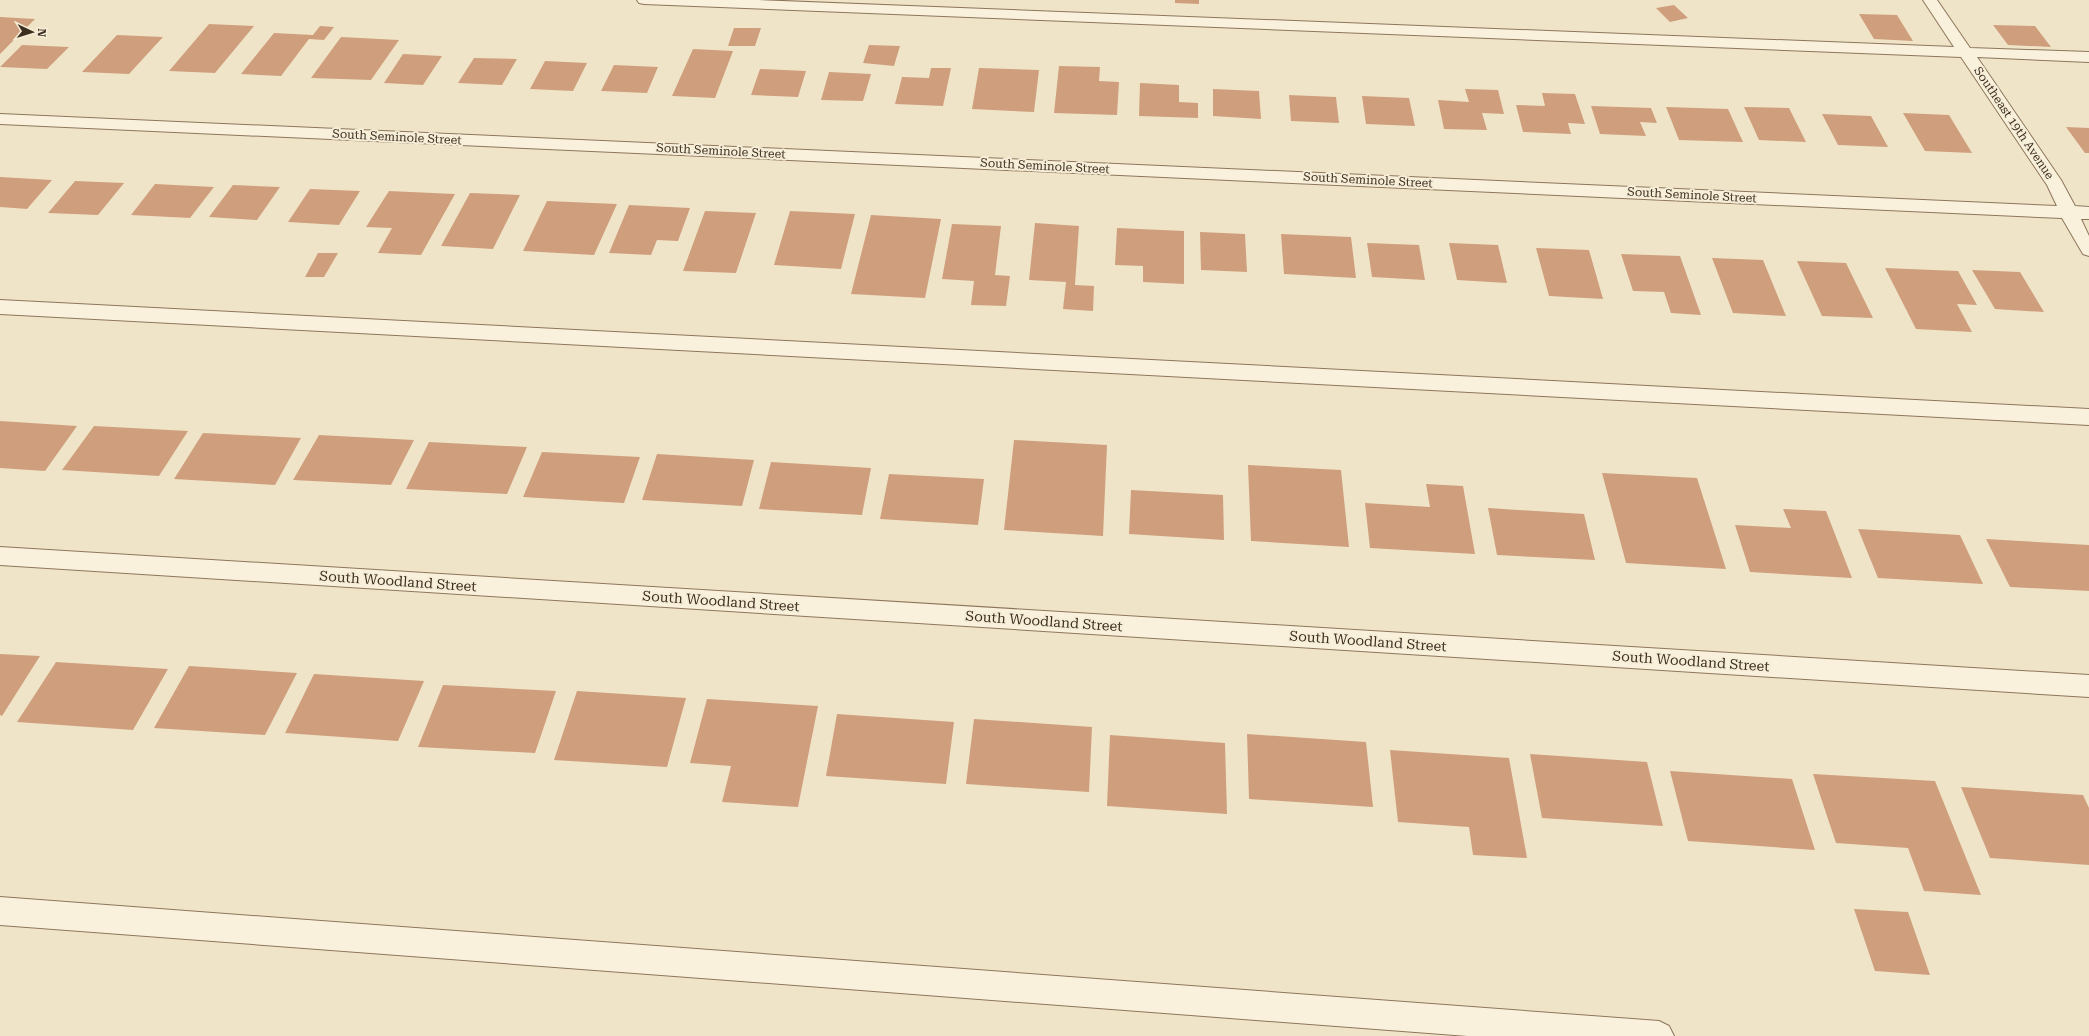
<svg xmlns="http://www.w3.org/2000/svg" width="2089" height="1036" font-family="'Roboto Serif',serif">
<rect width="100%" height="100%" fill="#f0e4c8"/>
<path fill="#cf9f7d" d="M1175,0H1199V4L1175,3Z
M1674,5L1688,18L1670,22L1656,8Z
M1859,14L1897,15L1913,41L1874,39Z
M0,17L35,19L0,54Z
M209,24L254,26L215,73L169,71Z
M1993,25L2035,26L2051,47L2008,45Z
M320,26L334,27L324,40L309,39L281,76L241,74L274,33L313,35Z
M734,28H761L755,46H728Z
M117,35L163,37L129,74L82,72Z
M341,37L399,40L371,80L311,78Z
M22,45L69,47L47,69L0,67Z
M869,45L900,46L894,66L863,63Z
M693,49L733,51L715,98L672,96Z
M403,54L442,56L423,85L384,83Z
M474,58L517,59L502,85L458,83Z
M545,61L587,63L573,91L530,89Z
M614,65L658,67L647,93L601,91Z
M1059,66L1100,67L1099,81L1119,82L1117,115L1054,113Z
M931,68H951L943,106L895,104L902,77L929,78Z
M979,68L1039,70L1034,112L972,109Z
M760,69L806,71L798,97L751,95Z
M829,72L871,74L863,101L821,100Z
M1140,83L1179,85V102L1198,103V118L1139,116Z
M1213,89L1259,91L1261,119L1213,116Z
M1465,89L1498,90L1504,114L1482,113L1487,130L1444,129L1438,100L1469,102Z
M1542,93L1575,94L1585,124L1568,123L1571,134L1523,132L1516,105L1545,106Z
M1289,95L1336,97L1339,123L1291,121Z
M1362,96L1409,98L1415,126L1366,124Z
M1591,106L1651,108L1657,123L1640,122L1646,136L1600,134Z
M1666,107L1728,109L1743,142L1679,140Z
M1744,107L1789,108L1806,142L1759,140Z
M1903,113L1949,115L1972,153L1925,151Z
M1822,114L1871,116L1888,147L1838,145Z
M2066,127L2089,128V153H2085Z
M0,177L52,180L27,209L0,207Z
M75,181L124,183L98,215L48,213Z
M155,184L214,187L190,218L131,215Z
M233,185L280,187L257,220L209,217Z
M310,189L360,191L339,225L288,222Z
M389,191L455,194L421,255L378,253L392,228L366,227Z
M470,193L520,195L493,249L441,246Z
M547,201L617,204L594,255L523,251Z
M629,205L690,208L678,241L657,240L651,255L609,253Z
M705,211L756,213L736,273L683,271Z
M790,211L855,214L841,269L774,265Z
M871,215L941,219L925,298L851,294Z
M1035,223L1079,226L1075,285L1094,286L1093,311L1063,309L1066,282L1029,280Z
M952,224L1001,226L995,275L1010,276L1006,306L971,305L974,281L942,279Z
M1117,228L1184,231V284L1143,282V266L1115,265Z
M1200,232L1245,234L1247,272L1201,270Z
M1281,234L1351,237L1356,278L1284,274Z
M1367,243L1419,245L1425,280L1372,277Z
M1449,243L1498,245L1507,283L1457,280Z
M1536,248L1589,250L1603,299L1549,296Z
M318,253H338L324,277H305Z
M1621,254L1680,256L1701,315L1671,313L1664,292L1633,291Z
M1712,258L1763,260L1786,316L1733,313Z
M1797,261L1846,263L1873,318L1822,316Z
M1885,268L1958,271L1977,305L1957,304L1972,332L1916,329Z
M1972,270L2020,272L2044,312L1995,309Z
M0,421L77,426L45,471L0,468Z
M94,426L188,431L159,476L62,470Z
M203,433L301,438L275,485L174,479Z
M319,435L414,440L391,485L293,480Z
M1014,440L1107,445L1103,536L1004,530Z
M429,442L527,447L507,494L406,489Z
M542,452L640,457L624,503L523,497Z
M657,454L754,460L742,506L642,500Z
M771,462L871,468L862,515L759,509Z
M1248,465L1341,470L1349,547L1251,541Z
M1602,473L1697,478L1726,569L1626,563Z
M889,474L984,479L978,525L880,519Z
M1426,484L1463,486L1475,554L1370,548L1365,503L1430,507Z
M1131,490L1223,495L1224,540L1129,534Z
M1488,508L1584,514L1595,560L1497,555Z
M1783,509L1826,511L1852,578L1750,572L1735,525L1791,528Z
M1858,529L1960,535L1983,584L1878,578Z
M1986,539L2089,545V591L2010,587Z
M0,654L40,656L2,716L0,715Z
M56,662L168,669L133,730L17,722Z
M189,666L297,673L265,735L154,728Z
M314,674L424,681L398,741L285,733Z
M443,685L556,691L535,753L418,747Z
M577,691L686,698L667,767L554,760Z
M707,699L818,706L798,807L722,802L731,766L690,763Z
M837,714L954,722L946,784L826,776Z
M974,719L1092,727L1089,792L966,784Z
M1247,734L1366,742L1373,807L1249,799Z
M1110,735L1225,743L1227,814L1107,806Z
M1390,750L1509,758L1527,858L1473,855L1469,827L1398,822Z
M1530,754L1647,762L1663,826L1542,818Z
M1670,771L1792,779L1815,850L1688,841Z
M1813,774L1935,781L1981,895L1924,891L1908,848L1836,843Z
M1961,787L2083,795L2089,808V865L1990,858Z
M1854,909L1908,912L1930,975L1875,971Z"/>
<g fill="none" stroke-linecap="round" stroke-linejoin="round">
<defs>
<path id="minor" d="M637,0H758L1954,47L1923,0H1937L1970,48L2089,52V62L1977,57L2061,180L2075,206L2089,207V219H2081L2089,236V256L2083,254L2062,218L0,124V114L2057,206L2047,185L1961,57L644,4L639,3Z
M0,300L2089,409V425L0,314Z
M0,547L2089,675V697L0,565Z
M0,897L1659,1021L1669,1026L1674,1036H1468L0,925Z"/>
</defs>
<use href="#minor" stroke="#8d765c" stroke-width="2"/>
<use href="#minor" fill="#faf1dc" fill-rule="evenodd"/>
</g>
<g text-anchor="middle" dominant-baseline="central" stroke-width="4" stroke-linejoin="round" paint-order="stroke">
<g font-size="12" fill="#3d2e20" stroke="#f7eed8">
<text transform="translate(2014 123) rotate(56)">Southeast 19th Avenue</text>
<text transform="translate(397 137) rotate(3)">South Seminole Street</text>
<text transform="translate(721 151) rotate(3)">South Seminole Street</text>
<text transform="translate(1045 166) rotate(3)">South Seminole Street</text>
<text transform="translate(1368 180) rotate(3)">South Seminole Street</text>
<text transform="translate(1692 195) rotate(3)">South Seminole Street</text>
</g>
<g font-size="14" fill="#3d2e20" stroke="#f7eed8">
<text transform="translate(398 581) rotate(4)">South Woodland Street</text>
<text transform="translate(721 601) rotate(4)">South Woodland Street</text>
<text transform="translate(1044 621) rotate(4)">South Woodland Street</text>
<text transform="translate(1368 641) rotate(4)">South Woodland Street</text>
<text transform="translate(1691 661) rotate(4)">South Woodland Street</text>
</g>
</g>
<g transform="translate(32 32) rotate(94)" stroke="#f7eed8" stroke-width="3" paint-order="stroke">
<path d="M0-3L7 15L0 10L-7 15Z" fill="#3d2e20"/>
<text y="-6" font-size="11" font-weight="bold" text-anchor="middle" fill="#3d2e20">N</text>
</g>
</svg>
